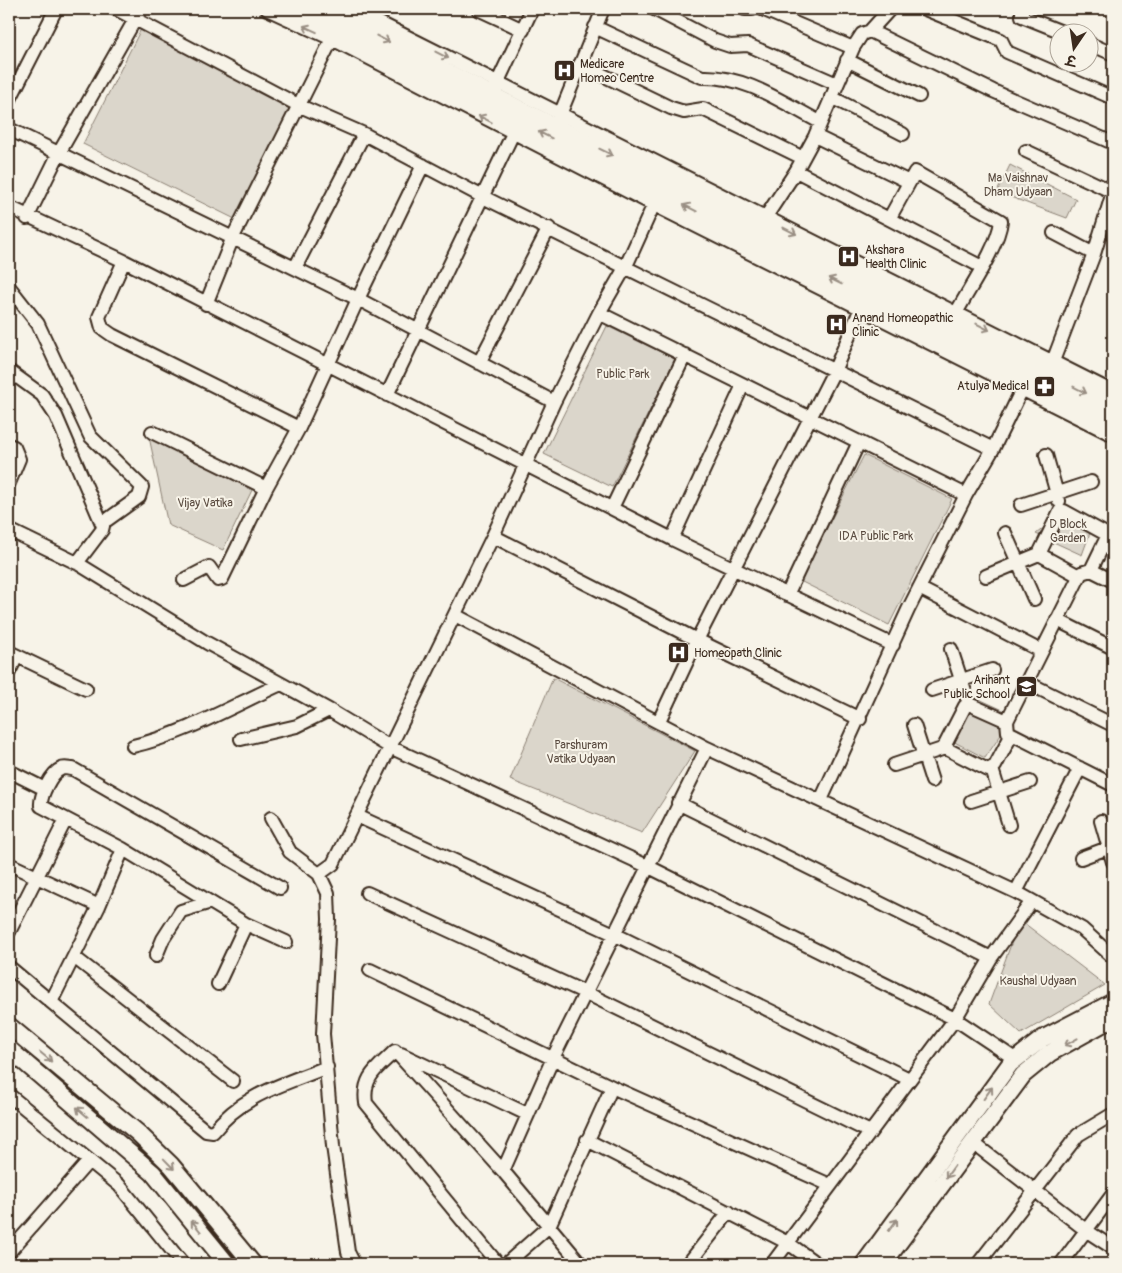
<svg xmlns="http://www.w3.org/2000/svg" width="1122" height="1273" font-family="Pangolin,'Playpen Sans Deva',sans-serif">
<rect width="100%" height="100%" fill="#f7f3e8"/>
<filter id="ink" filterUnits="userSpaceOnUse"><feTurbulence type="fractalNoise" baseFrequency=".02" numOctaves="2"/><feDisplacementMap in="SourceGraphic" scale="10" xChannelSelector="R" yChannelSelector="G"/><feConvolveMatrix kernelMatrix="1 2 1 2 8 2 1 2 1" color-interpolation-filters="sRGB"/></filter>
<g filter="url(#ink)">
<path fill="#dbd6cb" stroke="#8b8074" d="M142,27L295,104L237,220L83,144Z
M1010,165L1076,199L1067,218L997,192Z
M607,326L675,359L612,487L544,454Z
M149,437L253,488L223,550L168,525Z
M864,455L952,499L889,625L800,581Z
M1068,509L1091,530L1082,555L1036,534Z
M553,678L695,751L642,833L510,780Z
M968,694L1003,710L997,721L1007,726L985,758L943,736Z
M1020,920L1105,985L1021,1034L989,1004Z"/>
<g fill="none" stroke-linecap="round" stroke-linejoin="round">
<defs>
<path id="minor" d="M116,9L300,106L364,134L483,197L993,449
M267,9L332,39L654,205L1113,435
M352,9L1113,392
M478,9L523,30
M654,9L715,41L730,46L748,45L837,84
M745,9H752
M762,9L853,48
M925,9L1001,40L1007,52L1113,98
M1022,9V16L1062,32
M595,27L702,77C745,75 783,103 820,122
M870,31L993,91L1113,143
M1090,44L1113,54
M847,60L919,96
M580,64L671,108L684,112L703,109L803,158
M494,90L532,9
M831,97L903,134
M9,101L56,9
M557,122L603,9
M9,129L358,299L554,402
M815,136L909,182
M1026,151L1113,192
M796,171L982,267
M9,207L124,261L672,539L893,645
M27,218L59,153L141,9
M889,219L915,172L1001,221C998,249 965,294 952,321
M761,224L796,171L815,136L853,48L862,34L870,31L890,9
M1054,233L1094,254
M124,261L99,317L102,328L112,335L299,428
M295,268L364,134
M9,287L38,324L90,436L142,487L139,497L107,520
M206,304L233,237L335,33
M599,313L966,495
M479,363L549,228
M1050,369L1094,254L1113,192
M9,371L42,395L56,416L103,526L102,530L77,563
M387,395L516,127
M152,432L266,488
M9,445L14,447L19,459L9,483
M1046,455L1059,501
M1021,505L1091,482
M612,508L685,355
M9,530L77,563L207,643L329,710L390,747L647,866L955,1019L1015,1059
M1005,533L1034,599
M493,536L697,640L860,719
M672,539L743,385
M986,576L1039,554
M1079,576L1039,554L1060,511H1064L1106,534V539L1091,570
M184,580L209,567L218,580L222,579L266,488L299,428L358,299L423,165
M1113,581L1091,570L1081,573L1007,721L1008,732L1012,734L1113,785
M919,588L1041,651
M787,595L859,442
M455,615L707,748L1016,892L1082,929L1113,957
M1057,620L1113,648
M951,649L969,704
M9,652L86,689
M9,672L17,656
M1026,682L1113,725
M932,690L992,670
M659,721L697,640L835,369L864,301
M1007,721L969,704L965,706L945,745V748L988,770L995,766L1012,734
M914,725L932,781
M241,739L297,726L329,710
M133,746C185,734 232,706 281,684
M894,765L945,748
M992,769L1009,825
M9,771L45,789
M821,800L908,610L966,495L993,449L1026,381
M971,801L1030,782
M678,803L991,958
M357,816L614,934L909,1079
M271,818L290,852L319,874
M1101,821L1113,862
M1081,858L1113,846
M9,864L99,906
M280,888L73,769C69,769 65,767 61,769C51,773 40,796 41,806L123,849L246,924L286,942
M1016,892L1080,768
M367,893L586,993L870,1132
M9,932L65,821
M156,956L163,939L181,911L208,903
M74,957L233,1081
M9,967L206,1131L213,1132C243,1094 283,1085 327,1067
M370,970L612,1087L830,1185
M218,984L246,924
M51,1002L99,906L123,849
M395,1051L503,1171L581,1264
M395,1051C378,1068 362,1076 366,1103L498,1264
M401,1054L527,1114
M9,1095L119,1185L183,1264
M587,1140L788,1243L817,1264
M972,1142L1087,1231L1113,1248
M503,1171L553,1058L707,748
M9,1252L89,1161
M354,1264L348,1252L333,1146L323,1034L329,919L328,893L319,874L333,864L493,536L554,402L599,313L626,266L659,193
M506,1264L549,1226L612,1087
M688,1264L729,1212
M772,1264L955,1019L991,958L1032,901
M978,1264L1078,1135L1113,1114
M1061,1264L1113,1194"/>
<path id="major" d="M292,9L1113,421
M324,9L524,111L951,322L1113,407
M9,1026L138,1133L171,1165L253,1264
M9,1049L153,1173L227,1264
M864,1264L1010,1064L1042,1039L1113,1002
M883,1264L1023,1075L1050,1053L1113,1018"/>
</defs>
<use href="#minor" stroke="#3b2a1e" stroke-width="16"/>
<use href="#major" stroke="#3b2a1e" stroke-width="20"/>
<use href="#minor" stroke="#f7f3e8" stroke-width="12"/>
<use href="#major" stroke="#f7f3e8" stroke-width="16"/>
</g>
<defs><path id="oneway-shaft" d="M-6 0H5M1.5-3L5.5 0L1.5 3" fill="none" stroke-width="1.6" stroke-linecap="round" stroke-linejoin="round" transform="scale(1.25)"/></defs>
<g stroke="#998e83">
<use href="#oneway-shaft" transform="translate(310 29) rotate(-155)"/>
<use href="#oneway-shaft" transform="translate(383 39) rotate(27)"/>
<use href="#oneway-shaft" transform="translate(442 55) rotate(27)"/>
<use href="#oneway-shaft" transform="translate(485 119) rotate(-153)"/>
<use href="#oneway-shaft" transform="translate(545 135) rotate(-154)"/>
<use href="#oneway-shaft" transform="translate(606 152) rotate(26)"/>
<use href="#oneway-shaft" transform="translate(690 208) rotate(-153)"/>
<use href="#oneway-shaft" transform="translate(790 231) rotate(27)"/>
<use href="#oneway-shaft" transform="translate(835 281) rotate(-154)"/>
<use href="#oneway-shaft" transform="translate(983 327) rotate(27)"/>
<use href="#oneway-shaft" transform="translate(1080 390) rotate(27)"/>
<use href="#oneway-shaft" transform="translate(1071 1042) rotate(151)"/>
<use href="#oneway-shaft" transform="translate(46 1057) rotate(40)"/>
<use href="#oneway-shaft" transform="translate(988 1093) rotate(-54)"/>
<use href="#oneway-shaft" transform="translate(82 1112) rotate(-139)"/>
<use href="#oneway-shaft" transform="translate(169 1164) rotate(46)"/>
<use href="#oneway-shaft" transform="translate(950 1172) rotate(126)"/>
<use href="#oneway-shaft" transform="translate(893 1225) rotate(-54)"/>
<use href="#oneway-shaft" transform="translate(196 1226) rotate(-129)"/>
</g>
</g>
<defs>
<symbol id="hospital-square" viewBox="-11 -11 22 22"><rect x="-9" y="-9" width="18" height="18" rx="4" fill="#3b2a1e" stroke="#f7f3e8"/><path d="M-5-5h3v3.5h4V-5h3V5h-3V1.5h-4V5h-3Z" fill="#fff"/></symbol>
<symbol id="pharmacy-square" viewBox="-11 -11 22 22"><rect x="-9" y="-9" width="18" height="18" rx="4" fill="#3b2a1e" stroke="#f7f3e8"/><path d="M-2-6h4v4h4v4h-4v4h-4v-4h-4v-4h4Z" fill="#fff"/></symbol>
<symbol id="school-square" viewBox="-11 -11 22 22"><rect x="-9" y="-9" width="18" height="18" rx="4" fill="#3b2a1e" stroke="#f7f3e8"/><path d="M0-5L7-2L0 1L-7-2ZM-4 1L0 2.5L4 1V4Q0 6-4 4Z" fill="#fff"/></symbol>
</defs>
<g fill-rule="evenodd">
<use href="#hospital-square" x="552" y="58" width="25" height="25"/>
<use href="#hospital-square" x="836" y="244" width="25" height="25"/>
<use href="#hospital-square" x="824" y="312" width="25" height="25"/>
<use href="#pharmacy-square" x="1032" y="374" width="25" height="25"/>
<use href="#hospital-square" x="666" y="640" width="25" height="25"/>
<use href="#school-square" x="1014" y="674" width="25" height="25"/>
</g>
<g text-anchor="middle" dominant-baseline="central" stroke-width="4" stroke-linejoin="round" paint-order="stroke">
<g font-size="12" fill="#3b2a1e" stroke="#f7f3e8" text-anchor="start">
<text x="580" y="64">Medicare<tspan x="580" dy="14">Homeo Centre</tspan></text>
<text x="865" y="250">Akshara<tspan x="865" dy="14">Health Clinic</tspan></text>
<text x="852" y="318">Anand Homeopathic<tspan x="852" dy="14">Clinic</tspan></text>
<text x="1029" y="386" text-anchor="end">Atulya Medical</text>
<text x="694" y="653">Homeopath Clinic</text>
<text x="1010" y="680" text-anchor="end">Arihant<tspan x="1010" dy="14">Public School</tspan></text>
</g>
<g font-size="12" fill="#5b4c41" stroke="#f7f3e8">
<text x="1018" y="178">Ma Vaishnav<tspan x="1018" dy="14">Dham Udyaan</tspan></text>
<text x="623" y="374">Public Park</text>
<text x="205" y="503">Vijay Vatika</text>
<text x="1068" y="524">D Block<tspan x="1068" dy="14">Garden</tspan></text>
<text x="876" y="536">IDA Public Park</text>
<text x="581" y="745">Parshuram<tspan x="581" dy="14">Vatika Udyaan</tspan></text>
<text x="1038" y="981">Kaushal Udyaan</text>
</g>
</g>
<rect width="1122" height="1273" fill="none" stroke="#f7f3e8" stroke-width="30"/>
<rect x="15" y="15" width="1092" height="1243" fill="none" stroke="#3b2a1e" stroke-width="2" filter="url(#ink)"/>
<g transform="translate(1074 48) rotate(193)"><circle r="24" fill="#f7f3e8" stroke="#aca397"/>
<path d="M0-4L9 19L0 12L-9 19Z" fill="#3b2a1e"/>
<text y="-8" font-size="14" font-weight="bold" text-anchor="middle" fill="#3b2a1e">उ</text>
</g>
</svg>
